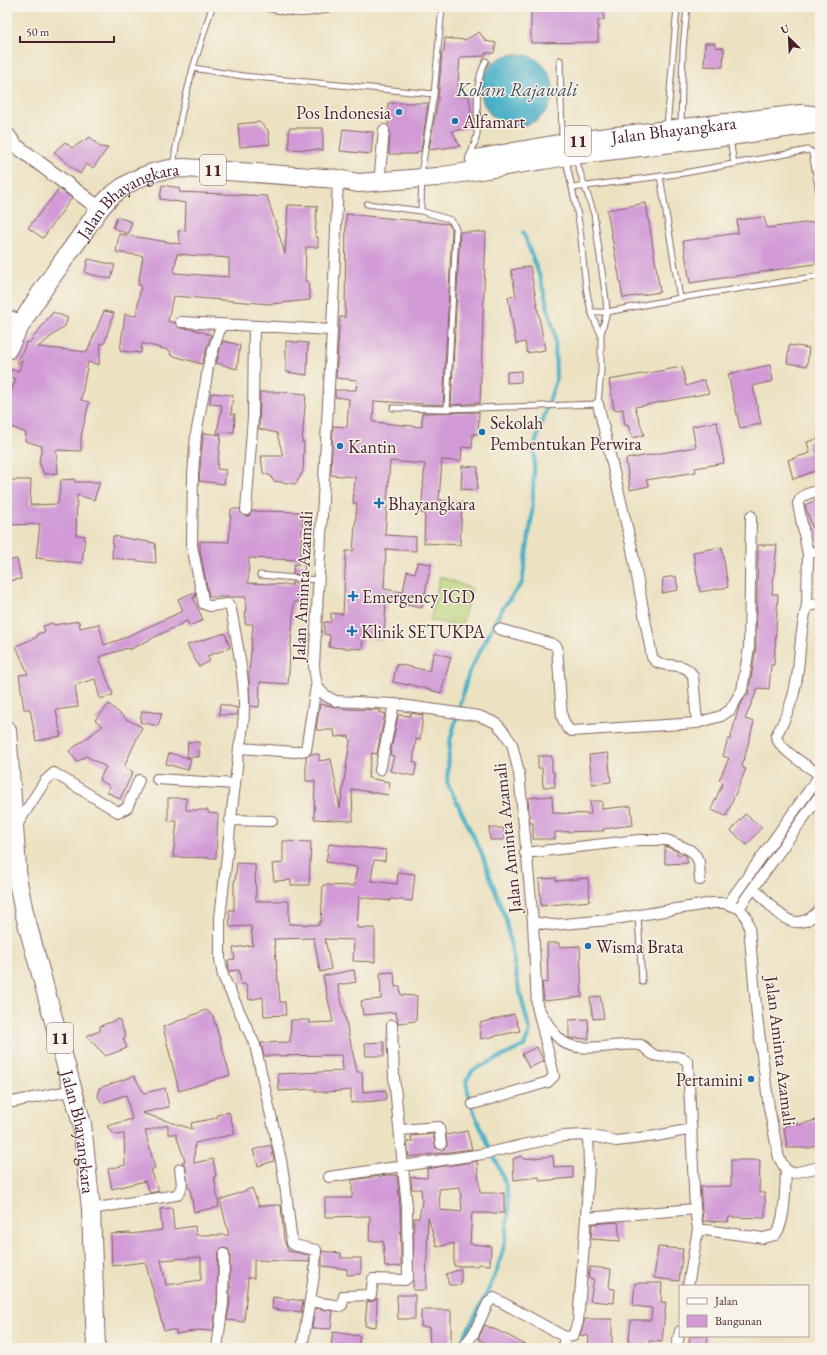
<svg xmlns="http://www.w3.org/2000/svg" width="827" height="1355" font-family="'EB Garamond',serif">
<rect width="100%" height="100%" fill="#f7f3e8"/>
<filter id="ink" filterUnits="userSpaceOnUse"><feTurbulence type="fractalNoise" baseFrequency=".025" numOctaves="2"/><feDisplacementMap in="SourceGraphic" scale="8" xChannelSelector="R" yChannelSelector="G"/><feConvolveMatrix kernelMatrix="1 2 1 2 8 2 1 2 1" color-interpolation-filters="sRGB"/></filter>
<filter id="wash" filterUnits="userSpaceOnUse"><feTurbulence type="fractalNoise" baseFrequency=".012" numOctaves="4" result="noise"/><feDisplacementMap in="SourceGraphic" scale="16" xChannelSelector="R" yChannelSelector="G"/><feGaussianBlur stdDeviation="0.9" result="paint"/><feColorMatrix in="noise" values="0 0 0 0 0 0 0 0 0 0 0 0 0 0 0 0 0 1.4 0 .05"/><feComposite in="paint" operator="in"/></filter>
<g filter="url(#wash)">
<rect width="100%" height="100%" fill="#ece2c2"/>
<path fill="#b5d076" stroke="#807850" d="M440,576L472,589L461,627L430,620Z"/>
<path fill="#48b0c7" stroke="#496879" d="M481 90a36 36 0 1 1 72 0a36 36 0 1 1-72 0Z"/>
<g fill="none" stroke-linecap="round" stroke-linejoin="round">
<path stroke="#48b0c7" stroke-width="4" d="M453,1348L462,1341C473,1318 490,1291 498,1267C506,1244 513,1204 504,1180C491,1145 472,1120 466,1081L473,1070L524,1046L530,1032L518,984L506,920L481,852L447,782L450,741L469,672L502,609L522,583L532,516L535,444L556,380L555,335L540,277L523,232"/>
</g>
<g id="blocks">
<path fill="#d29bd7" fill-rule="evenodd" d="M531,7H603L604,20H598V42L531,43Z
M479,32L486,41L496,43L494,53H485V56L460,57L457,97L469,96L473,128L452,131L460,146L429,150L438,100L442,52H444L445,38L465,40Z
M705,43H715V47L724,48L723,67L704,66Z
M388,103H428L421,151L417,152V154H389L390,131L388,125Z
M259,122L268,130L270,144L240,147L238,124Z
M289,128H323V150L289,149Z
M343,129L373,132L371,154L340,151Z
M90,137L100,147L108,148L93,168L86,164L80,174L54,152L65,142L72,148Z
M162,185L180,188L179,192L267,196L285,254L288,205L317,206L315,237H318V247H306L305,281H308L310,300L270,304L173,296L168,321L175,323L180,328L192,329L211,335L202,364L170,355L171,351L142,343L141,353L120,351L125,314L136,316L141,285H138L143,256L116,252L119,234L180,244L178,231L185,230L186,203L160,199ZM177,254L229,258V277L174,273Z
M59,189L72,198L43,238L28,228Z
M646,203L660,292L623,298L607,210Z
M346,214L449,224L452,232L443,405L374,401L373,422L422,427V413L479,412L478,434H473L472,448L462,447L461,461L442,460L439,500L462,502L460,545L424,543L425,513H421L425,464L390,461L385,535L416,537V551L386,549L384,589L403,592L407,571L415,573L417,562L431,564L422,608L386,601L384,639L363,638L362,649L329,647L330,635L324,634V622H331V613L343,614L346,551H353L357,503H353L355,477L331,475L333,426L347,427L349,399L335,397V390H356L357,380L336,378L340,317H345Z
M117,217L132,222L128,234L113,228Z
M764,217L767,228L820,221V263L690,283L683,241L738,233L737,220Z
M460,232H486L480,403L451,405Z
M88,259L115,265L111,279L85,273Z
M530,266L545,350L527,353L525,342L516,344L508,297L516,296L511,270Z
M104,311L114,313L104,344L101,343L99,365L88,362L81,400L89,402L81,437V451L56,450L58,473L44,474L39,462L42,446L25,441L26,433L7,425V401L16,379L7,376V369L19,371L22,360L18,363L16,361L24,349L26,342L29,343L53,312L68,318L65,326L38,347L87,352Z
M223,341L240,345L237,369L216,363Z
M286,341L308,343L307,375L286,372Z
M789,345L809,348L807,366L787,363Z
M770,365L773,381L753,386L761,424L740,428L728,374Z
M682,367L686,386L704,380L709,393L635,407L644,435L632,438L628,425L625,426L623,409L614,410L609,380Z
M521,371V382L507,383V372Z
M260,392H283L306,394L302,442H304L303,471L296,484L273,481L271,476L263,473L261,456H283L277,433L259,429Z
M211,393L233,395L231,414H235L234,432L217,433L222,405L210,404Z
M717,422L724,463L695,468L696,472L646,480L649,486L630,490L626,459L696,447L692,426Z
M203,433L221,435L217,469L226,470L224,484L199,481Z
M820,438V478H817L815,471L793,479L788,460L810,453L807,442Z
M462,466L478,467L477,490L461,489Z
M75,479V482H100L94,500L77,495L76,535L85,536L82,563L36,558L40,524L7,525V480H31L30,505L58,504L61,480Z
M820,498V544H818L805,505Z
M231,509H240L242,515L246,516H249L252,511L303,512L300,560L249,558L248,583L292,585V582L303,583V586H307L306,602H294L288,684L260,682L259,707L250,706L249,675L253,624H245L246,597H209L200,551V541L229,542Z
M113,536L155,543L156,563L112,558Z
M758,545H777L772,594H778L774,665H771L769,689L758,688L745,719L754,722L742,767L746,769L726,816L711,810L723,782L719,780L729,758L723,756L728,739L730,740L738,710L746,695L748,696L756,648Z
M722,547L728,587L700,592L693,552Z
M17,559L21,579L7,581V561Z
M294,564L305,565L304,575L293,574Z
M676,576L678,590L662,593L663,578Z
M195,592L196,597H193L203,620L189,626L187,621L129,650L128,648L99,657L113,695L100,699L95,679L75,685L78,707L56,710L61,736L36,741L30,709H24L19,675L28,674L16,646L37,637V634L45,632L43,626L53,623L54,625L79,621L80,628L99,624L104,645L119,640L183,611L178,599Z
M225,633L230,648L207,656L210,661L199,667L187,645Z
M434,652L451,657L441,693L408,684V685L393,682L397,664L429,671Z
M109,704L126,719L142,727L124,767L133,772L120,799L107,792L110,786L99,780L106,767L86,756L77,762L69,751L103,726L95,720Z
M220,704L237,708V715H219Z
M320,704L346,709L381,710L380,713H385L377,754L372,753L368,778L390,782L388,795L352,789L353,821L314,819L315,781H306V757L311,754H319V761L331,759L340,808L350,741L349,736L335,737L334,730H316Z
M142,711L162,713L158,726L140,722Z
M411,713L423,715L420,740L416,739L413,762L417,763L414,776L390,771L394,756L390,755L398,715L410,716Z
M188,742H199V757H187Z
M169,753L191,759L188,770L166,764Z
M608,753L611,782L592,784L589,755Z
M538,756H552V772H554L555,787H543L542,768H538Z
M552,796L553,813L591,814L590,801H602V809L631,806L633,825L603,829L604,831L555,832V839H533V823H530L528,798Z
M168,798H186V810H208V813L218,814L216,858L173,857L177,821H168Z
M745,814L762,827L747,845L731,831Z
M489,828H504V840H490Z
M283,841L311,842L309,885H291V880L274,881L272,864L283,863Z
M329,844L386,850L385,861L374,860L371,881L397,884L398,872L415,874L412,901L390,899V901L359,897L357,928H375V962L353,961L354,940L325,939L331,969L320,972L314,938L274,939L280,1002H285L286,1015L264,1016L263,997L249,1000L246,984L241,985L239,970L229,971L228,960L235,959L233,948L253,945L251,926L230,927L229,910H234V881H235L237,863L255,864L256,901H289V924L319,925V922H321L323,885L354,886L357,867L326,862Z
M665,846L677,851V854L686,855L688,863L665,864Z
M556,878V881L588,878L590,901L541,906L539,879Z
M547,943H559V947L580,946L582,997L544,1001L542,983L548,982Z
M354,970L356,982L338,985L357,1072H362L363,1092L386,1090V1100L351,1103V1090L328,1092H315V1089L279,1091L278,1074L343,1071L342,1055L264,1056L261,1043L290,1042L291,1020H310V1023L333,1022L323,976Z
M394,972L395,987L400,986L401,995L417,996L416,1021L398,1023L396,1012L363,1015L361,1001L381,999L380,973Z
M600,996L604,1018L593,1019L590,998Z
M206,1010L213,1016L230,1075L179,1091L163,1027Z
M514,1014L520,1031L481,1039L480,1023Z
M119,1019L126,1037L123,1038L127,1048L106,1056L86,1036L100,1031V1026Z
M588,1019L589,1039L569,1038V1020Z
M384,1042V1056H366L365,1043Z
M537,1047L544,1061L529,1068L522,1054Z
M134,1076L144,1093L165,1088L169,1107L142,1113L192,1129L191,1123L217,1118V1115L229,1112L235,1134L195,1143L194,1163L213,1159L216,1176H214L219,1207L194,1212L190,1188H188L186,1168L182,1162L185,1161L176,1134H168V1125L145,1131L155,1168L151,1170L159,1191L150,1193L145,1181L112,1189L108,1169L125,1165L124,1134L115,1135L107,1126L132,1119L126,1095L102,1103L98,1097L99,1088Z
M820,1119V1143L810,1148H787L784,1126L797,1123L798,1125Z
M467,1131L472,1149L409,1157L407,1142H412L411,1136L433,1134L436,1148L441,1150L447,1146L446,1135Z
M271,1145L274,1161L258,1166L253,1150Z
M522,1156L523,1159L553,1156L554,1167L573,1166V1178L540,1181L539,1177L514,1180L513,1159Z
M731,1160H760L759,1193H765V1218L729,1217L728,1222L703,1221L700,1187L731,1186Z
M477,1161L480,1193H504V1213H472L470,1244L491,1246L490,1265L478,1264V1266H454V1243L437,1247L428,1217L426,1290H413L414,1218H419L422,1201L421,1189H412L411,1177L427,1178V1169ZM460,1187L462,1212L440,1210L439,1189Z
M387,1175H397L400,1206L401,1266L385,1267L383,1241H369L370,1216L325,1217V1198H352V1180Z
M252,1188L259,1206L281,1205L284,1240L288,1251L309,1255V1262L254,1260V1278H248L244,1322L227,1320L230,1303V1254L228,1249L221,1248L218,1254L217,1302L213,1331L199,1330L176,1334V1330H164L145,1262L112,1266L111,1234L131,1233V1234L162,1230L160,1209L172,1208L174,1229L195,1226L196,1235H229L220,1200ZM201,1257V1280L166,1285L161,1260Z
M618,1222L620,1241L591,1239L592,1224Z
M658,1247L683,1249L679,1281L654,1278Z
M322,1251L341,1253V1258H361V1274L347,1275V1269L322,1266Z
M590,1267L611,1269L609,1288L615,1289L614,1303L590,1301L594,1279L588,1278Z
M461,1269V1285H449L446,1274Z
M635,1283H662L661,1302H666L662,1342L649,1341L648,1348H628L631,1320H651L652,1308L633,1306Z
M397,1295H415V1319H398Z
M273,1297L303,1301L301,1312L272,1309Z
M377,1298L376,1327L365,1326L367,1302L374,1301Z
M315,1308L333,1311L331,1329L312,1328Z
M421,1310H451V1346L430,1347L429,1327H421Z
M585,1319H612V1348H588L589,1336L580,1335Z
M485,1325L507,1335L531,1348H495L478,1339Z
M333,1332L360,1336L358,1348L331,1345Z
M690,1336H708L706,1348H688Z"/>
</g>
</g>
<g filter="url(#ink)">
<use href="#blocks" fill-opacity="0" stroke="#836360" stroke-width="1"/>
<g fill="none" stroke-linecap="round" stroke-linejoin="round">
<defs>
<path id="lane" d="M263,7C292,14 306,17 335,7
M560,60L562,140
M193,68L212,7
M681,126L683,48L687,7
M667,127L677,7
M730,139L734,164
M469,158C472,150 476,142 477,134C479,110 473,83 486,61
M566,160C570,181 576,202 579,223C585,259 582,302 601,334
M173,166L181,116L193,68L243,76L434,94
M660,176L680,298
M572,188L684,173L808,150L812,152L820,198
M367,204L421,211
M591,312H607L680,298L820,276
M393,408L447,409L456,229L451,220L421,211L422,168L434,94L442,7
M447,409L598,404L601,371V334L607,312L606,300L594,214L575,157
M260,575L318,580
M638,916L642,982"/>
<path id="street" d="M380,173L384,130
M338,179L332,330L314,666C316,686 317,693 336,701L394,704L479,716L496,723L504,732L512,744L519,773L533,922L552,925L609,920L713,903H724L739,908L746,916L749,927L757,1017L769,1108L779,1158L786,1170L793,1173L820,1167
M7,315L24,321
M181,322L332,330
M221,326L208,366L206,381L196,434L193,475L192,546L204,604L210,606L228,604L231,609C239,655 251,701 239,748
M598,404L631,544L652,657C661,672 684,658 693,676L697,723
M820,491C811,492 801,494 798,504L808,554L807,606L820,604
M246,510L253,417L254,326
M808,554L820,550
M807,606C799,633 801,656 796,683C793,701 785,720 776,736C779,750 808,766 820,775
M499,629L553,644L557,647L562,717L567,728L572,731L697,723L721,716L730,710L742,690L749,648L751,516
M380,770L394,704
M157,779L235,784
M230,820L272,821
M15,828L45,781L54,773L118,812L127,808L139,780
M525,853L639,840H667L690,850L696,856L699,862L700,880
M754,888C773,907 794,941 820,909
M728,904L820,775
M739,908L820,795
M537,1006C544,1018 551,1032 562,1041C579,1055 619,1042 641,1045C646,1048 649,1053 654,1055C665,1060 680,1051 688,1063L695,1209L698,1229L688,1286
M7,1103L74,1090
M473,1104L548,1082L554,1076L537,1006L533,922
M400,1130L439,1127L441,1144
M588,1135L616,1141L656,1136L692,1129
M329,1177L483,1154L563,1136L588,1135L589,1165L586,1218
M91,1209L176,1195C185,1189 181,1178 180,1169
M698,1229L763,1238L775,1235C786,1223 785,1186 786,1170
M310,1301L340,1306L342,1305L344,1296L371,1295L373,1279L405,1280L408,1277L407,1207L394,1077L392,1025
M217,1348L223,1303L224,1254
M302,1348L315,1270L316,1250L294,1245L292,1243L286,1192L281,1160L255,1045L223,976L220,959V918L239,748L295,752L306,750L316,686
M463,1348L474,1333L488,1303L494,1298L565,1337L573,1336L578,1322L586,1218L695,1209
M563,1348L565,1337
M676,1348L680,1331"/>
<path id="secondary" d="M7,134L15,145L100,209"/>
<g id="highway">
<path id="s1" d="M475,159L575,141L801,114L812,115"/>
<path id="s2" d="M7,350C28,309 54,273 81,236C91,222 101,203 115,193C135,177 160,168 185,168L338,179L358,183L437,177L574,155L730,136L820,123"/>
<path id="s3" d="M7,730L18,882L24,912L82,1124L91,1209L96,1348"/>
</g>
</defs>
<use href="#lane" stroke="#836360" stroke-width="7"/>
<use href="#street" stroke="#836360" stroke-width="12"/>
<use href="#secondary" stroke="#836360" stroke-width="16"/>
<use href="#highway" stroke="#836360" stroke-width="20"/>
<use href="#lane" stroke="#fff" stroke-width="5"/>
<use href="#street" stroke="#fff" stroke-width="10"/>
<use href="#secondary" stroke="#fff" stroke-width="14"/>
<use href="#highway" stroke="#fff" stroke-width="18"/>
</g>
</g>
<g fill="#1f6fb2" stroke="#f7f3e8" stroke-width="1.5">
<circle cx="399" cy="112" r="4"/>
<circle cx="455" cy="121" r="4"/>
<circle cx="482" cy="432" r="4"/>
<circle cx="340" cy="446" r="4"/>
<path d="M377 497h4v4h4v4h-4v4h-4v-4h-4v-4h4z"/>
<path d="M351 590h4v4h4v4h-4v4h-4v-4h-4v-4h4z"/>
<path d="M350 625h4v4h4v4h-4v4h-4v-4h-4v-4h4z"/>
<circle cx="588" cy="946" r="4"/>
<circle cx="751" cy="1079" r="4"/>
</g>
<g text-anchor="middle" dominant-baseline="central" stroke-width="3" stroke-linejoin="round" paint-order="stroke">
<g fill="#f7f3e8" stroke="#7e5f64" stroke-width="1">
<rect x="565" y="126" width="26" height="30" rx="3"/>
<rect x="200" y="155" width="26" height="30" rx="3"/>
<rect x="47" y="1023" width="26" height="30" rx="3"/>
</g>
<g font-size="17" font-weight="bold" fill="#4a1f2b">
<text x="578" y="141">11</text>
<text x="213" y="170">11</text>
<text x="60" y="1038">11</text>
</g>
<g font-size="18" fill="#4a1f2b" stroke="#f7f3e8" text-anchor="start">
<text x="391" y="112" text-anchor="end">Pos Indonesia</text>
<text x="463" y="121">Alfamart</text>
<text x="490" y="422">Sekolah<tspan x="490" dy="21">Pembentukan Perwira</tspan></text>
<text x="348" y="446">Kantin</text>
<text x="388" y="503">Bhayangkara</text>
<text x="362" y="596">Emergency IGD</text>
<text x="361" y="631">Klinik SETUKPA</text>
<text x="596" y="946">Wisma Brata</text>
<text x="743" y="1079" text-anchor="end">Pertamini</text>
</g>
<g font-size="18" fill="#4a1f2b" stroke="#f7f3e8">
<text stroke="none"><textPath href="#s1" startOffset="201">Jalan Bhayangkara</textPath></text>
<text stroke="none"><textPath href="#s2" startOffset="198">Jalan Bhayangkara</textPath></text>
<text transform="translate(302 586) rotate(-87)">Jalan Aminta Azamali</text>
<text transform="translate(507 838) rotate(-96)">Jalan Aminta Azamali</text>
<text transform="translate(781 1051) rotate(83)">Jalan Aminta Azamali</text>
<text stroke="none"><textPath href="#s3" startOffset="410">Jalan Bhayangkara</textPath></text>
</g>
<g font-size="19" font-style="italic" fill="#495262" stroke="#f7f3e8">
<text x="517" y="89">Kolam Rajawali</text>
</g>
</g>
<rect width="827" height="1355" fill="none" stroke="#f7f3e8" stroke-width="24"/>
<rect x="679" y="1285" width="130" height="52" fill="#f7f3e8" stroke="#b29e9c"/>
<rect x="687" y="1298" width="20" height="6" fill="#ffffff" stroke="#b29e9c"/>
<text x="715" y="1305" font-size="12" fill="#4a1f2b">Jalan</text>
<rect x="687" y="1315" width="20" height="12" fill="#d29bd7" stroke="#b29e9c"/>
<text x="715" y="1325" font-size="12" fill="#4a1f2b">Bangunan</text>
<g transform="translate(789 38) rotate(336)" stroke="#f7f3e8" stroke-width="3" paint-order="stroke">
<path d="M0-3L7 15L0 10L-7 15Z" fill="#4a1f2b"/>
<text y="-6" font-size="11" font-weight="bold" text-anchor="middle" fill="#4a1f2b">U</text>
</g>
<path d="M20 36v6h94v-6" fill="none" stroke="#4a1f2b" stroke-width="2"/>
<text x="26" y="36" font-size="12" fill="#4a1f2b" stroke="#f7f3e8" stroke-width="3" paint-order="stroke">50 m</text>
</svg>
